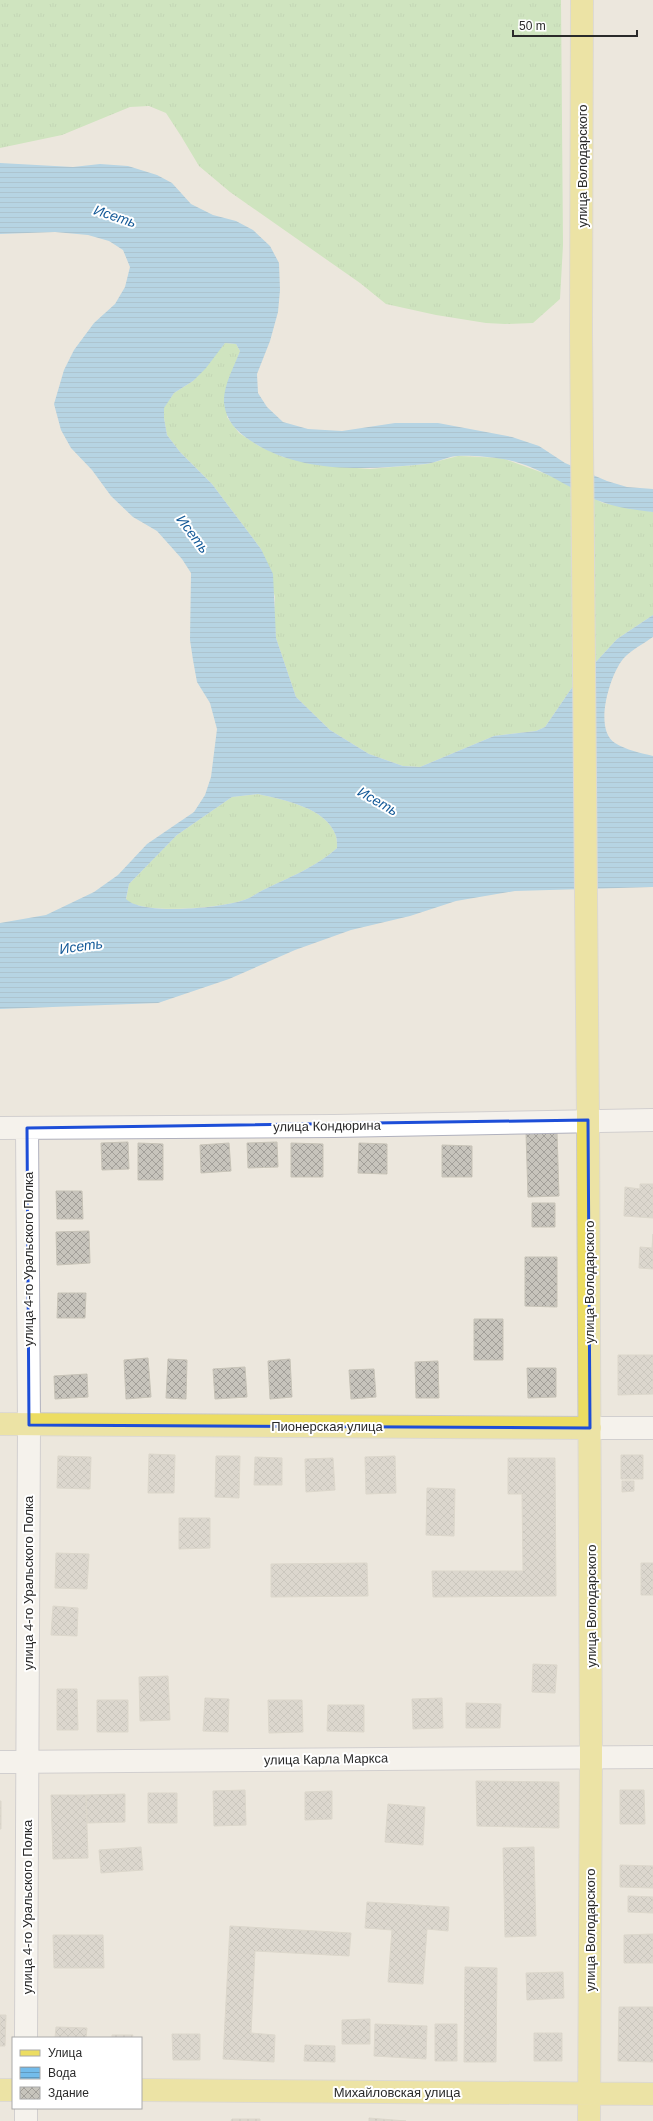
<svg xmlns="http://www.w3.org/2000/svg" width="653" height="2121" font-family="Arial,sans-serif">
<defs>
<pattern id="grass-tufts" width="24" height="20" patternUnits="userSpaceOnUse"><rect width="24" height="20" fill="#aae19b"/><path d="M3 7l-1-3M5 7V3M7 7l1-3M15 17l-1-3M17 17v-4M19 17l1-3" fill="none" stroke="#92c186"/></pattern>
<pattern id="water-rules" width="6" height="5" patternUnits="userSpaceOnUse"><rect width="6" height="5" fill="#73bceb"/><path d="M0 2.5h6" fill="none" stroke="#5f99bf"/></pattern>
<pattern id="building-cross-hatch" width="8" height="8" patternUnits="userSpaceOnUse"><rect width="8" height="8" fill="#c7c4bc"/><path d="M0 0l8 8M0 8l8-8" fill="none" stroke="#a29f99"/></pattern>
</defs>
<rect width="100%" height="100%" fill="#ece7dd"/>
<path fill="url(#grass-tufts)" d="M0,0H561L563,245L560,299L533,323L505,324L486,323L436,315L386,304L360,283L230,192L199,166L181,136L166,113L149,106L130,107L62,135L0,148Z
M225,343L236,344L240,351L228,383L227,417L239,433L259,446L283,457L330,466L370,469L427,464L458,456L502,458L549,475L603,503L653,512V615L617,639L571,689L545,727L536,731L494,736L420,767L403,766L369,754L330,730L296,697L276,638L274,613L275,597L261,549L212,484L180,452L167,435L164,418V407L174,393L193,381Z
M258,794C283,800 326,807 336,836C337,839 337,845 337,848C318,866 286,879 263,890C257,893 251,898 244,900C222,908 144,915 126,900L129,884L177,835L232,797Z"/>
<path fill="url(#water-rules)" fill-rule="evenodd" d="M0,163L73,167L100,164L128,166L157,175L172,183L191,204L213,215L236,221L253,230L270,246L279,263L280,290L278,312L270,341L257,374L258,393L267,407L283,422L308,429L342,431L395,423H438L512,437L539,446L565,463L607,481L627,487L653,489V512C637,510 618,508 602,502C568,489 540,465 503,459C491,457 469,455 457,456C446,457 436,463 425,464C368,470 301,474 251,441C237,432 226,421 224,403C223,386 234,367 240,351L236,344L225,343L206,368L193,381L174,393L164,408V418L167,435L180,452L212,484L261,549L273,574L276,638L296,697L330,730L369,754L403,766L420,767L494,736L536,731L545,727L571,689L617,639L653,615V637C643,644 631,650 623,659C610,675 593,729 615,743C626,750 641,753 653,756V887L515,891L456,901L410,916L351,930L295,950L229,979L158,1003L0,1009V923L46,915L94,892L118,875L147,844L194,812L205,795L211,777L217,729L210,703L197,682L193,660L190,640L191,573L182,559L157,531L133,517L111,496L92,470L71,448L61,430L54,404L64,370L74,350L94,323L115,304L125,287L130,267L123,250L109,241L88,235L55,232L0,234ZM258,794C283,800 326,807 336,836C337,839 337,845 337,848C318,866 286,879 263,890C257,893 251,898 244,900C222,908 143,916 126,899L129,884L177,835L232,797Z"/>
<path fill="url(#building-cross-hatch)" stroke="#c7c3b7" d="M557,1132L559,1196L528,1197L526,1133Z
M128,1142L129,1169L102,1170L101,1143Z
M277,1142L278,1167L248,1168L247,1143Z
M138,1143L163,1144V1180H138Z
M229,1143L231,1171L201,1173L200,1145Z
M291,1143L323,1144V1177H291Z
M359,1143L387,1144V1174L358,1173Z
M442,1145L472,1146V1177H442Z
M640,1184H653V1218L624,1216L625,1187L640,1189Z
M56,1191H82L83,1219H57Z
M532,1203H555V1227H532Z
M89,1231L90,1263L57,1265L56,1232Z
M653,1234V1269L639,1268L640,1247L652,1248Z
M525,1257H557V1307L525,1306Z
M58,1293H86L85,1318H57Z
M474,1319H503V1360H474Z
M618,1355H653V1394L618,1395Z
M148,1358L151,1397L126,1399L124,1360Z
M168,1359L187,1360L186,1399L166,1398Z
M290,1359L292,1397L270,1399L268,1361Z
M438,1361L439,1398H416L415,1362Z
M245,1367L247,1397L215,1399L213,1369Z
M527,1368H556V1397L528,1398Z
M374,1369L376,1397L351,1399L349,1370Z
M87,1374L88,1397L55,1399L54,1376Z
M149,1454L175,1455L174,1493H148Z
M621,1455H643V1479H621Z
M58,1456L91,1457L90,1489L57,1488Z
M216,1456H240L239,1498L215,1497Z
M395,1456L396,1493L366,1494L365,1457Z
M255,1457L282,1458V1485H254Z
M333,1458L335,1490L306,1492L305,1459Z
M508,1458H555L556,1596L433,1597L432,1571H523L522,1494H508Z
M622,1481H634V1491L622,1492Z
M427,1488L455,1489L454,1536L426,1535Z
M179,1518H210V1548L179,1549Z
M56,1553L89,1554L87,1589L55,1588Z
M367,1563L368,1596L271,1597V1564Z
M641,1563H653V1595H641Z
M53,1606L78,1608L77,1636L51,1635Z
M533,1664L557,1665L555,1693L532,1692Z
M168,1676L170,1720L140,1721L139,1677Z
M57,1689H77L78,1730H57Z
M205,1698L229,1699L228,1732L203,1731Z
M442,1698L443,1728L413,1729L412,1699Z
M97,1700H128V1732H97Z
M268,1700H302L303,1732L269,1733Z
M466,1703L501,1704L500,1728H466Z
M328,1705H364V1732L327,1731Z
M476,1781L559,1782V1828L477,1826Z
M245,1790L246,1825L214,1826L213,1791Z
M620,1790H644L645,1824H620Z
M332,1791V1819L305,1820V1792Z
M148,1793H177V1823H148Z
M125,1794V1822L87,1823L86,1795Z
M51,1795H86L88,1858L53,1859Z
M0,1801H1V1829H0Z
M388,1804L425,1807L423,1845L385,1842Z
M141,1847L143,1870L101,1873L99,1850Z
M534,1847L536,1936L505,1937L503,1848Z
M620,1865L653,1866V1888L620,1887Z
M628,1896L653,1897V1913L628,1912Z
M367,1902L449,1907L448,1931L427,1929L423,1984L388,1982L392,1930L365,1928Z
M230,1926L351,1933L349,1956L255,1951L251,2033L275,2035L274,2062L223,2059Z
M653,1934V1963H624V1935Z
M53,1935H103L104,1968H54Z
M465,1967L497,1968L496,2062H464Z
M563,1972L564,1998L527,2000L526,1973Z
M619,2007H653V2062L618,2061Z
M0,2015H6L5,2046H0Z
M370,2019V2044H342V2020Z
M375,2024L427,2026L426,2059L374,2056Z
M435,2024H457V2061H435Z
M56,2027L87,2028L86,2038H55Z
M534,2033H562V2061H534Z
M172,2034H200V2060H173Z
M112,2035H133L132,2038H112Z
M305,2045L335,2046V2062L304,2061Z
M369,2118L406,2121H369Z
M232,2119H260V2121H231Z"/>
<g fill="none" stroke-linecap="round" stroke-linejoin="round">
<defs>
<path id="minor" d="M0,1128L334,1126L653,1120
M590,1428H653
M0,1762L653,1757
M26,2038L29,1425L27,1128
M26,2108V2121"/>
<path id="major" d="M582,0L581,331L588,1120L591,1757L589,2121
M0,1424L590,1428
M0,2090H13
M141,2090L653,2094"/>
</defs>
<use href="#minor" stroke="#b0b1be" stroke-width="24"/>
<use href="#major" stroke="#c8c8c8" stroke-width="24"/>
<use href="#minor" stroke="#fff" stroke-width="22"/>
<use href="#major" stroke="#ecdd62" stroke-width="22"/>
</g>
<path d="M0 0H653V2121H0ZM588,1120L590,1428L29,1425L27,1128Z" fill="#ece7dd" fill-opacity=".55" fill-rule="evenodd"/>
<path fill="none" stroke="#1d4ed8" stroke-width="3" stroke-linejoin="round" d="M588,1120L590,1428L29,1425L27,1128Z"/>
<g text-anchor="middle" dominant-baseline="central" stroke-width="4" stroke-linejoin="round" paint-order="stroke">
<g font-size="13" fill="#2a2a2a" stroke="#fff">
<text transform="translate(582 166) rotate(-90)">улица Володарского</text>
<text transform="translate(327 1126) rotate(-1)">улица Кондюрина</text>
<text transform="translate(28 1259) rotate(-90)">улица 4-го Уральского Полка</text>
<text transform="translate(589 1282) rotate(-90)">улица Володарского</text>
<text x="327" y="1426">Пионерская улица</text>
<text transform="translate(28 1583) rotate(-90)">улица 4-го Уральского Полка</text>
<text transform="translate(591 1606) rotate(-90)">улица Володарского</text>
<text transform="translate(326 1759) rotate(-1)">улица Карла Маркса</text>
<text transform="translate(27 1907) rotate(-90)">улица 4-го Уральского Полка</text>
<text transform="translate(590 1930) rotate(-90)">улица Володарского</text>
<text x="397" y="2092">Михайловская улица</text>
</g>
<g font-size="14" font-style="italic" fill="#125897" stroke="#fff">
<text transform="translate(115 216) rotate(18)">Исеть</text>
<text transform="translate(193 534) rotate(53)">Исеть</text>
<text transform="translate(378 801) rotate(30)">Исеть</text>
<text transform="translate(81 946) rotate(-8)">Исеть</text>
</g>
</g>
<rect x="12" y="2037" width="130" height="72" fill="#ffffff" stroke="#aaaaaa"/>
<rect x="20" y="2050" width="20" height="6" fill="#ecdd62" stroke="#aaaaaa"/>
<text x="48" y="2057" font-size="12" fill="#2a2a2a">Улица</text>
<rect x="20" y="2067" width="20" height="12" fill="url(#water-rules)" stroke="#aaaaaa"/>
<text x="48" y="2077" font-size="12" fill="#2a2a2a">Вода</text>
<rect x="20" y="2087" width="20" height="12" fill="url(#building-cross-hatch)" stroke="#aaaaaa"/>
<text x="48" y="2097" font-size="12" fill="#2a2a2a">Здание</text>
<path d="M513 30v6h124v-6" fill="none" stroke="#2a2a2a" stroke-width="2"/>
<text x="519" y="30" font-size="12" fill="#2a2a2a" stroke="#ffffff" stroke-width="3" paint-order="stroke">50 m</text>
</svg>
